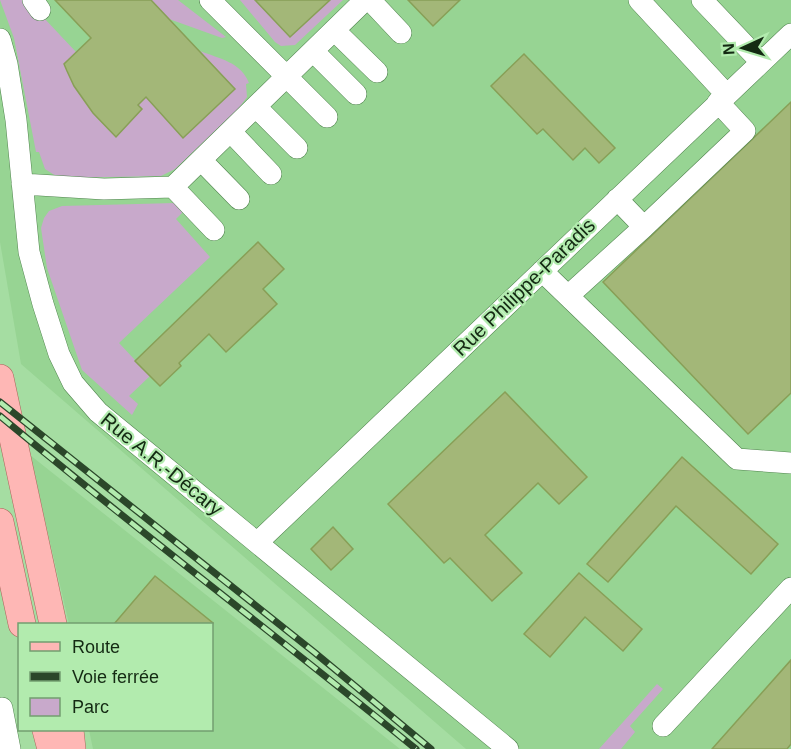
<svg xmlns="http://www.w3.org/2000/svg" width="791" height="749" font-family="Arial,sans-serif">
<rect width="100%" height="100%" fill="#a5dda2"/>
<path fill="#97d493" d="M0,0H791V749H466L21,364L0,242Z
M30,455L400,749H93L89,730H212V624H69Z"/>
<path fill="#c8a9cb" d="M0,0H27L76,52L64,64C77,92 93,116 116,137L141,109L138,105L146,97L184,137L235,89L200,51C220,59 241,62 249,83L246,84L247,97L238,109L175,169L161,176L59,178L45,169L39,152H36L14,38Z
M151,0H178L226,37L222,38L169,19Z
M240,0H255L290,37L330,0H343L295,45L281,46L275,42Z
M175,203L184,211L176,219L210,257L119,343L150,376L129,396L138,404L132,415L82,370L47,268L41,228L44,218L49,211L62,206Z
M657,684L663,689L630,726L635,732L621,749H599Z"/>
<path fill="#a3b778" stroke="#889f57" stroke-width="1.5" d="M55,0H151L235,89L183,138L146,97L138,105L142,109L116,137L93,113L74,86L67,71L64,64L91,38Z
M255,0H330L290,37Z
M408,0H460L433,26Z
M524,54L615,148L599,163L585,148L573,160L543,129L537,134L491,86Z
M791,102V393L748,434L603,282Z
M258,242L284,269L263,289L277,304L226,352L209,334L179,363L181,366L160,386L135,361Z
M505,392L587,477L559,504L538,483L485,535L522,573L492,601L450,558L444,563L388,504Z
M682,457L778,544L751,574L676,506L608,582L587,564Z
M333,527L353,549L331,570L311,549Z
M579,573L642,629L623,651L585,617L550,657L524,634Z
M155,576L213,623L212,625L114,624Z
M791,660V744L787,749H712Z"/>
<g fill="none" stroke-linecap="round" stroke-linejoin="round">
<defs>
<path id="minor" d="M33,0L40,10
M210,0L327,117
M370,0L401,33
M639,0L726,94
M702,0L761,62
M334,30L377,72
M0,39L7,64L16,120L29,252L43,304L59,354L73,383L98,412L508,749
M313,51L356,94
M256,107L297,148
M231,132L271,174
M201,160L239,199
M22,184L104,189L173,187L365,0
M173,187L214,230
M617,199L644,227L745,131L718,102
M542,271L737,459L791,463
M568,296L644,227
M258,542L791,34
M0,710L2,708L10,749
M663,726L791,588"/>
<path id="major" d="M0,378L53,624
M0,522L22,624
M46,730L51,749
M70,730L72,749"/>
</defs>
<use href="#minor" stroke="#50844e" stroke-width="22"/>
<use href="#major" stroke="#ab665c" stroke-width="28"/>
<use href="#minor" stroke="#fff" stroke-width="21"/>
<use href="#major" stroke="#feb7b5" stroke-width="27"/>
<defs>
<path id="rail" d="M0,402L314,652L431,749
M0,416C137,530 278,637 416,749"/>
</defs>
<use href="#rail" stroke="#2b472a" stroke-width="7"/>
<use href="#rail" stroke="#b2ebae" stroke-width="4.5" stroke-dasharray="14" stroke-linecap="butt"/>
</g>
<g text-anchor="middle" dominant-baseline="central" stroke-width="4.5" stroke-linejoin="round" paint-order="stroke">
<g font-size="20" fill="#142a13" stroke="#b2ebae">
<text transform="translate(524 287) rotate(-44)">Rue Philippe-Paradis</text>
<text transform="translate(162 464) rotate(39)">Rue A.R.-Décary</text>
</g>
</g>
<rect x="18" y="623" width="195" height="108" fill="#b2ebae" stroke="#739e70" stroke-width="1.5"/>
<rect x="30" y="642" width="30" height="9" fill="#feb7b5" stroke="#739e70" stroke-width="1.5"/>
<text x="72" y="653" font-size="18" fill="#142a13">Route</text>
<rect x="30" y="672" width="30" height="9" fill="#2b472a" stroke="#739e70" stroke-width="1.5"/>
<text x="72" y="683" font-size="18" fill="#142a13">Voie ferrée</text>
<rect x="30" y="698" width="30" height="18" fill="#c8a9cb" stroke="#739e70" stroke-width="1.5"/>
<text x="72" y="713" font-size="18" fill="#142a13">Parc</text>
<g transform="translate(743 48) rotate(266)" stroke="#b2ebae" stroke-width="4.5" paint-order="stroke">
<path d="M0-4.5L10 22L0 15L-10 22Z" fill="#142a13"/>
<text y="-9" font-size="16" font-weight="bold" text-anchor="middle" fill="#142a13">N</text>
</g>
</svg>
